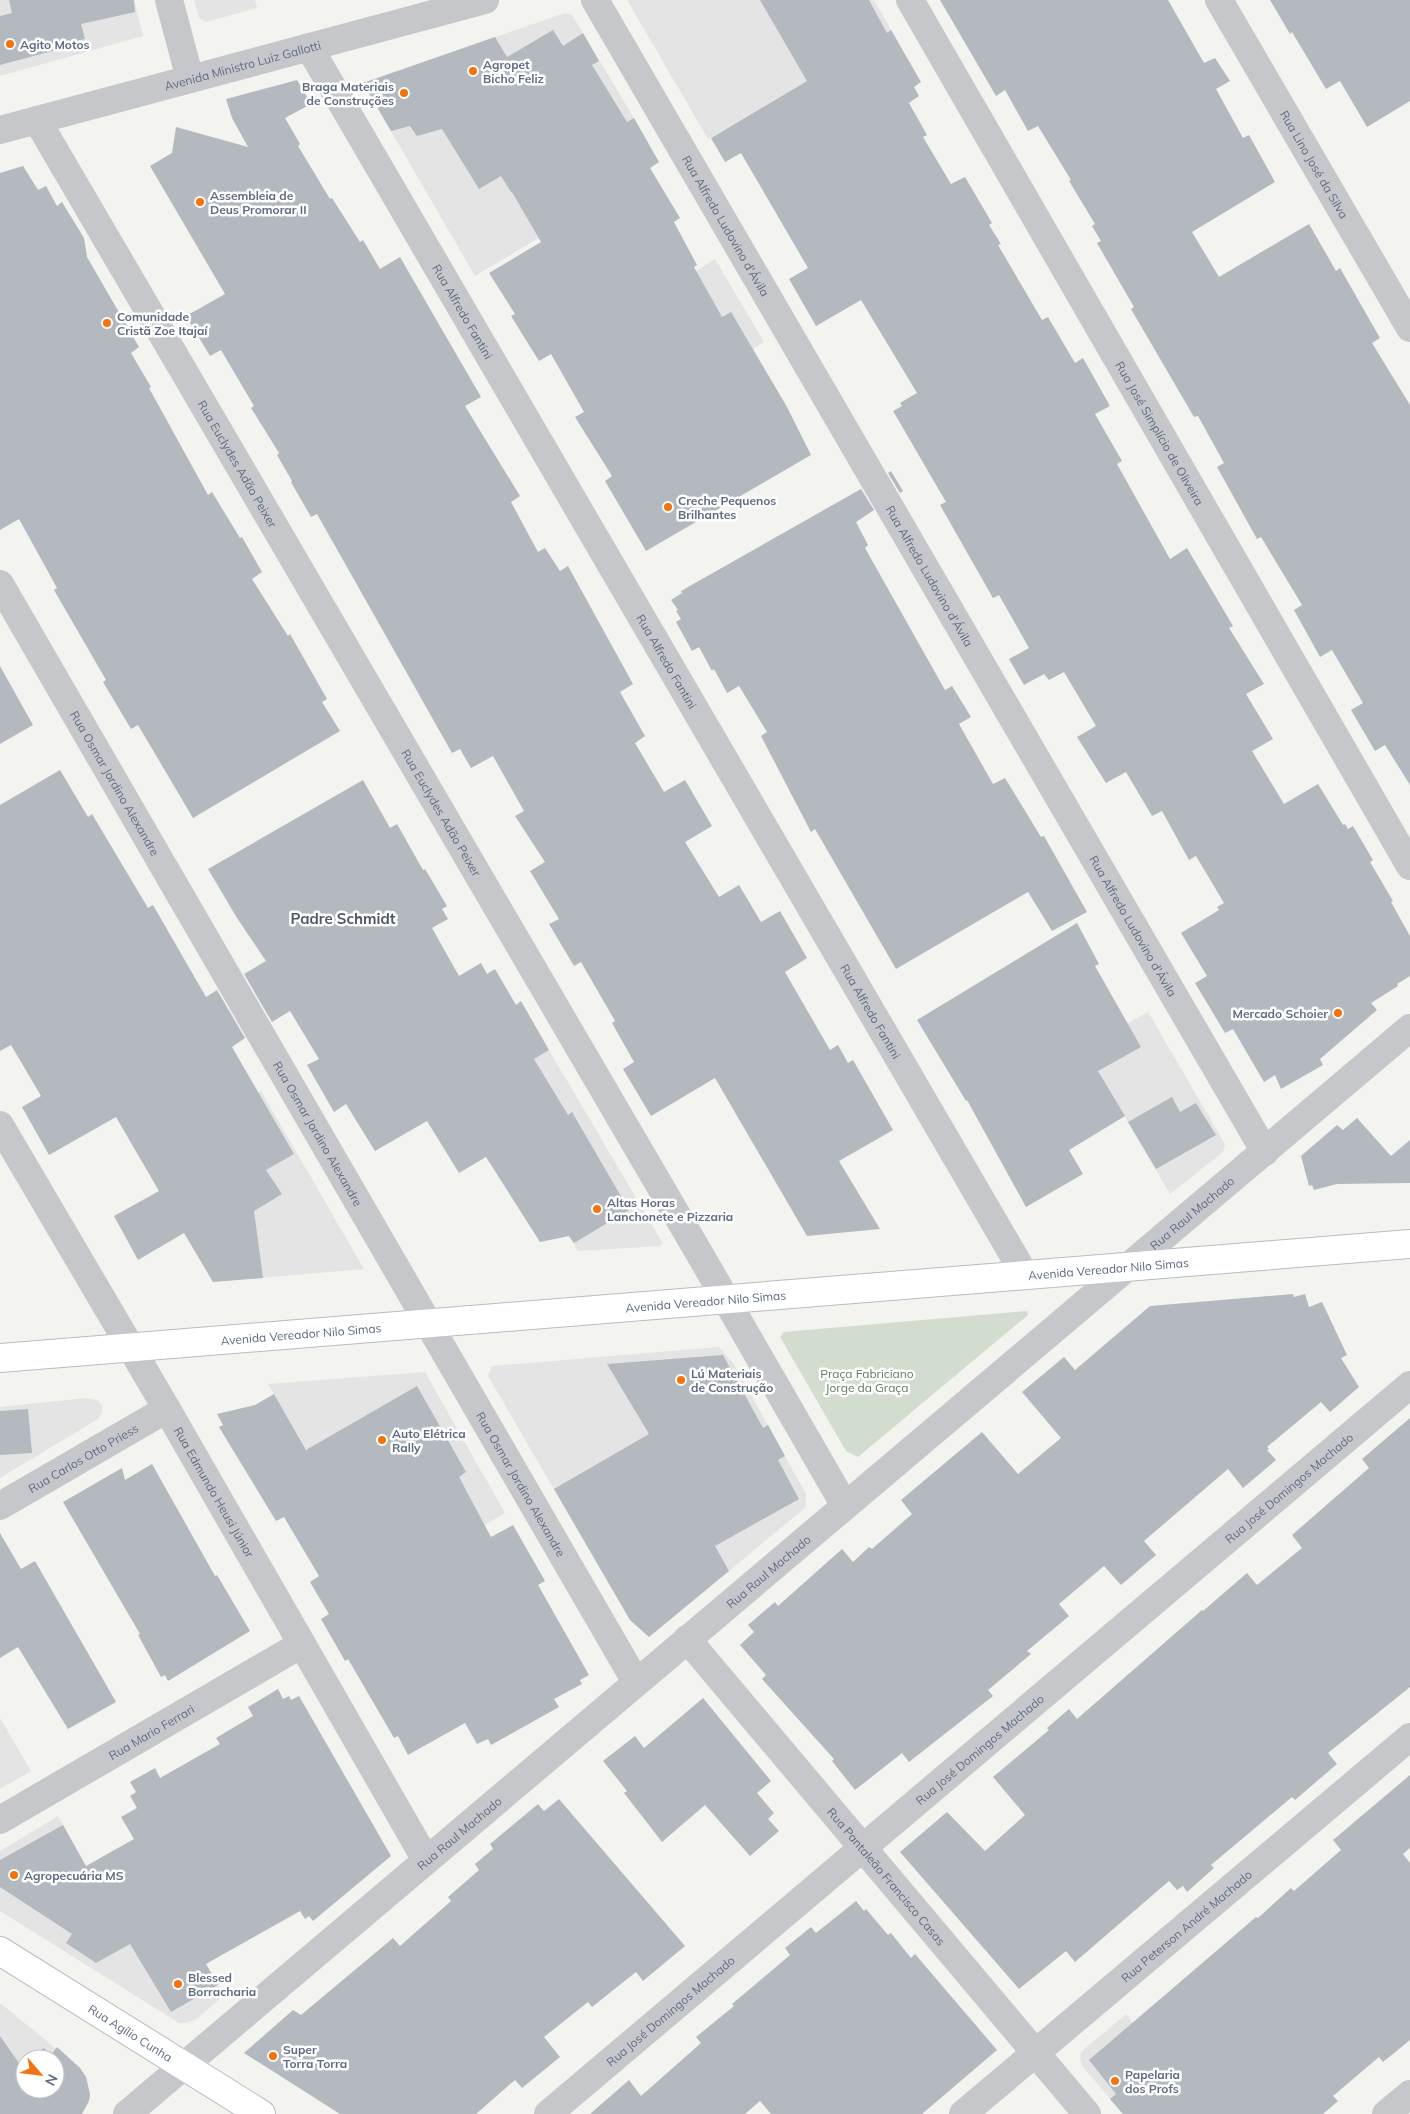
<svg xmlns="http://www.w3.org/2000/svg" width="1410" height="2114" font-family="Mulish,sans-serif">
<rect width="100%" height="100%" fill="#f3f4ef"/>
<path fill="#e3e4e3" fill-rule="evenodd" d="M0,0H134L143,36L0,76Z
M194,0H255L257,8L206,22L199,18Z
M627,0H874L900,45L891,51L829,68L708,139Z
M565,13L572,15L634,118L569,220L475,276L363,83Z
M715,259L764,342L753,349L759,360L678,408L696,271Z
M1148,1012L1225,1144L1223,1152L1170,1194L1084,1048Z
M549,1050L662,1242L660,1246L578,1251L483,1089Z
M261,1091L364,1269L213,1282L142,1160Z
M719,1347L734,1364L806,1494L805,1508L649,1637L630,1620L488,1376L492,1366Z
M425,1372L505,1513L481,1527L313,1461L268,1384Z
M87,1398L99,1401L102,1406V1413L98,1419L0,1478V1407Z
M0,1718L31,1771L0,1789Z
M58,1816L110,1910L159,1883L224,1995L197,2019L187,2023H179L0,1911V1851Z
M0,2003L80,2068L86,2077L90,2094L89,2101L0,2114ZM25,2059H55V2089H25Z
M1126,2014L1133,2023L1123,2114L1083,2067L1080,2059L1081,2052Z"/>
<path fill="#d2dccf" d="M1027,1311L1028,1315L858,1457L846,1451L780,1337L784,1332Z"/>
<path fill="#b4b9bf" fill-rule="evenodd" d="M9,0H134L135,12L81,24L85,39L55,47L56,50L0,65V16L12,13Z
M760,0H869L887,33L891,30L921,82L914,87L919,96L909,103L927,135L923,137L951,184L965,177L992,223L989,225L1001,244L998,245L1042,320L1048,317L1075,363L1083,358L1110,406L1095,414L1122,461L1117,464L1170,559L1187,548L1233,626L1229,628L1264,684L1246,694L1273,739L1252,751L1284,804L1318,784L1343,825L1345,824L1348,829L1353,826L1373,860L1370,862L1393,901L1391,902L1410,936V976L1397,984L1398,986L1371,1003L1377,1010L1320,1059L1323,1065L1281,1089L1275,1075L1264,1082L1233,1029L1225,1033L1195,983L1207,976L1181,933L1219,910L1217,907L1224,903L1196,856L1189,860L1162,811L1152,816L1126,772L1106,783L1077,737L1096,726L1064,672L1049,680L1044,674L1024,685L1009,659L1029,648L999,595L993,598L940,505L946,502L893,411L902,406L900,403L917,393L861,300L816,326L789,279L808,268L741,153L725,162L711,138L807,81Z
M940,0H1168L1204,63L1215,58L1230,81L1216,89L1243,138L1249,135L1275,182L1192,232L1219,277L1309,224L1336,271L1340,268L1380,338L1372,343L1410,405V785L1385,745L1375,751L1351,710L1363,703L1332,650L1320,657L1294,610L1302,605L1261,537L1257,539L1217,467L1224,463L1198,416L1194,417L1131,309L1134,307L1097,243L1101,241L1092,226L1095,224L1069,181L1071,180L1038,126L1028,131L1005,90L996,96Z
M1270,0H1410V101L1367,127L1340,81L1326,89L1292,32L1290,34Z
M553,30L563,46L583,33L599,61L592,65L627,122L634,118L659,162L650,168L680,218L674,222L697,265L694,267L722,317L731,312L787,407L811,455L646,551L605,481L612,476L575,417L584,412L551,354L539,361L511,316L515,314L489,273L541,242L512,192H511L501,176L479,189L442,129L417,136L410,126L391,131L363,83L495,37L507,57Z
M297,80L311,104L285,118L300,144L298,146L330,199L332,198L360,242L363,240L380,269L400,257L481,397L465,406L520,496L511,502L538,552L545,548L560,571L568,566L633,684L620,692L645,736L635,743L664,792L685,780L712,826L685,842L719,897L739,885L761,922L780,911L807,958L785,972L830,1050L838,1045L848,1063L853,1060L893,1130L839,1161L880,1229L807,1236L715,1078L651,1116L623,1069L634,1062L612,1023L615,1021L581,962L574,966L549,924L559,919L530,871L545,862L515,816L524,811L493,756L471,768L460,749L452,753L317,514L311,517L291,482L292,481L277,455L279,453L251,408L254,406L221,350L210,356L186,316L225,294L150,166L172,153L176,127L248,147L232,118L226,99Z
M23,166L38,190L46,186L57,206L62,202L84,238L87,257L139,347L131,353L151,387L149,388L208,495L212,492L240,538L242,537L262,572L252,579L288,636L290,634L327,699L322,702L340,731L193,818L138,725L131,729L103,682L106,680L54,590L57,588L19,519L0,530V173Z
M891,471L903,491L900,493L888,473Z
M861,489L874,510L856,522L868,545L865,548L945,690L952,686L971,717L959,724L993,784L1005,778L1041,837L1044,836L1087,912L1052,931L1028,892L896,969L815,829L811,832L761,736L767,732L739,686L727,693L714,669L712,671L699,647L692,651L676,622L681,619L676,611L678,610L671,600L682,593L681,591Z
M0,666L33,725L0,744Z
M60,770L88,817L92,814L148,908L153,905L206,997L217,990L245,1038L232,1047L294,1154L266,1170L282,1194L254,1211L263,1278L213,1282L184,1233L138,1260L114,1216L159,1191L116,1117L49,1155L22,1107L41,1096L11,1045L0,1051V805Z
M363,780L390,828L397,824L423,870L425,869L447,906L442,909L448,919L432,928L459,976L481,963L487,974L495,969L516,1005L521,1001L549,1050L534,1059L568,1115L572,1112L629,1210L574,1243L569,1236L540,1242L486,1157L459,1173L427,1121L375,1151L346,1104L334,1112L307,1065L319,1059L290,1011L272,1022L244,974L266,961L237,918L208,869Z
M1077,923L1099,964L1095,966L1141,1047L1098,1071L1125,1116L1069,1150L1083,1174L1026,1207L967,1100L966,1101L917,1020Z
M1172,1097L1180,1112L1196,1103L1216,1135L1156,1169L1128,1122Z
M1357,1118L1391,1156L1410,1140V1183L1337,1184L1314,1190L1312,1185L1309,1186L1301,1156L1337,1125L1343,1130Z
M1293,1294L1294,1297L1305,1294L1309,1307L1322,1302L1347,1355L1341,1358L1359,1387L1330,1412L1321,1402L1267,1447L1269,1449L1267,1450L1276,1460L1243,1488L1228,1469L1144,1541L1156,1555L1121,1585L1104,1566L1059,1604L1069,1616L1027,1651L1031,1654L988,1690L993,1696L909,1762L902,1753L855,1790L832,1761L834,1759L762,1679L766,1675L740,1645L754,1632L748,1625L775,1602L778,1606L842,1549L853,1562L869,1547L872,1549L912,1514L901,1500L982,1432L1018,1474L1061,1438L1022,1392L1064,1357L1075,1370L1150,1306Z
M723,1355L763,1428L768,1425L785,1456L778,1460L799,1499L715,1546L729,1571L649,1637L630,1620L554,1489L649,1434L607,1364Z
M417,1386L466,1472L459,1477L491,1537L513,1525L545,1581L538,1585L589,1675L580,1680L582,1684L554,1699L559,1707L491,1745L488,1739L477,1744L465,1723L408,1755L398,1736L394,1738L348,1659L345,1661L321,1619L329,1614L310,1582L319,1576L284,1517L276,1521L219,1427L223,1425L217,1414L255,1405L274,1394L306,1450Z
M28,1409L32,1453L0,1455V1411Z
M1410,1418V1687L1328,1753L1337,1764L1295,1800L1292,1797L1211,1865L1214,1868L1187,1892L1183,1886L1177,1890L1169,1881L1075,1962L1066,1951L1019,1989L900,1852L947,1812L985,1851L1025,1815L993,1777L1049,1730L1047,1728L1069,1709L1077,1719L1202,1610L1203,1611L1247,1573L1257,1585L1302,1548L1292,1535L1369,1468L1362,1459Z
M152,1464L215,1576L217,1575L250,1631L168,1681L165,1675L161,1677L138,1635L140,1634L63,1502L122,1468L125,1480Z
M0,1533L21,1569L35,1561L116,1702L68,1729L18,1647L0,1658Z
M278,1689L283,1699L289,1696L291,1700L299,1696L391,1856L313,1921L309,1916L305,1919L300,1911L206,1964L218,1985L171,2012L130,1944L96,1963L66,1943L72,1934L0,1887V1860L63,1825L86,1866L134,1839L121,1817L137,1808L130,1796L136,1792L130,1782L155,1768L160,1778L220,1744L216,1738L253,1716L248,1707Z
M703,1698L771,1781L757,1793L774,1813L768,1819L779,1831L750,1856L705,1805L662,1842L624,1793L627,1791L603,1761L635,1736L644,1748Z
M1410,1775V1848L1403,1854L1410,1863V2040L1383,2062L1379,2057L1333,2096L1338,2101L1323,2114H1123L1110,2099L1116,2094L1089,2060L1256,1917L1258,1918L1291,1888L1294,1891L1341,1850L1333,1840Z
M559,1799L685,1946L643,1981L636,1972L592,2007L588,2002L544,2037L560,2057L522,2088L515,2080L476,2114H340L244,2053L293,2010L301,2015L393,1938L400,1946L451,1901L448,1897L479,1870L475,1864L493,1849L490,1844L538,1804L544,1811Z
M856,1901L864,1911L866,1909L888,1935L891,1933L911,1958L915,1954L997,2050L922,2114H771L760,2101L745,2114H590L629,2080L641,2096L701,2043L696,2037L734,2006L732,2004L790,1955L785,1948L811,1927L816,1933Z
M0,2036L19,2063L44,2048L51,2055L57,2047L80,2068L86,2077L90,2094L89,2101L82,2114H0ZM25,2059H55V2089H25Z"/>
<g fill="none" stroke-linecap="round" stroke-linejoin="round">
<defs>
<g id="major">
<path id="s15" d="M0,1358L1410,1244"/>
<path id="s16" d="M0,1951L261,2114"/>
</g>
</defs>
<use href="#major" stroke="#b9bcc0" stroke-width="30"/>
<g stroke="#c5c7cb" stroke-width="28">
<path d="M169,0L190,79"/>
<path id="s1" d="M595,0L1265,1152"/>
<path id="s2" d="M910,0L1410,866"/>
<path id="s3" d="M1219,0L1410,328"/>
<path id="s4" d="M309,47L1025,1275"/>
<path id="s5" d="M37,120L702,1258L845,1506"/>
<path id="s6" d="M0,130L485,0"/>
<path id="s7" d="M0,584L636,1682"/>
<path id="s8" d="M0,1125L168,1411L426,1860"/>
<path id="s9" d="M0,1506L167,1409"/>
<path id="s10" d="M687,1639L1087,2114"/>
<path id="s11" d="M0,1820L302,1644"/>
<path id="s12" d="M127,2114L1410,1028"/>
<path id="s13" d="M548,2114L1410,1385"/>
<path id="s14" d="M963,2114L1410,1737"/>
<path d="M1386,2114L1410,2094"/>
</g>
<use href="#major" stroke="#fff" stroke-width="28"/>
</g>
<g fill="#f5730e" stroke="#fff" stroke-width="2">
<circle cx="10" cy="44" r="5"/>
<circle cx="473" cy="71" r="5"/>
<circle cx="404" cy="93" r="5"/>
<circle cx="200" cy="202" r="5"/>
<circle cx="107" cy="323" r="5"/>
<circle cx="668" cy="507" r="5"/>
<circle cx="1338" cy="1013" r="5"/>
<circle cx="597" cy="1209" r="5"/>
<circle cx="681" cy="1380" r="5"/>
<circle cx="382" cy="1440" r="5"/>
<circle cx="14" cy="1875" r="5"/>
<circle cx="178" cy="1984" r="5"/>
<circle cx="273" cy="2056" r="5"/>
<circle cx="1115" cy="2081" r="5"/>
</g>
<g text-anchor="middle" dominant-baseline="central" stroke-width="5" stroke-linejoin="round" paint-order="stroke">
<g font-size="12" font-weight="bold" fill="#606c83" stroke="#fff" text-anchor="start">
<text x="20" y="44">Agito Motos</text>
<text x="483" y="64">Agropet<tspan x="483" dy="14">Bicho Feliz</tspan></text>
<text x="394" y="86" text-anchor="end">Braga Materiais<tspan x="394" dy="14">de Construções</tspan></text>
<text x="210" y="195">Assembleia de<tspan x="210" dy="14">Deus Promorar II</tspan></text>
<text x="117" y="316">Comunidade<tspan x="117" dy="14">Cristã Zoe Itajaí</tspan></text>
<text x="678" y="500">Creche Pequenos<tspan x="678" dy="14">Brilhantes</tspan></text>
<text x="1328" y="1013" text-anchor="end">Mercado Schoier</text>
<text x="607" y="1202">Altas Horas<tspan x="607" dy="14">Lanchonete e Pizzaria</tspan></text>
<text x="691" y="1373">Lú Materiais<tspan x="691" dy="14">de Construção</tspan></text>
<text x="392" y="1433">Auto Elétrica<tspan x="392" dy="14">Rally</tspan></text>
<text x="24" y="1875">Agropecuária MS</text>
<text x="188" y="1977">Blessed<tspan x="188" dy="14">Borracharia</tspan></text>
<text x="283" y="2049">Super<tspan x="283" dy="14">Torra Torra</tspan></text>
<text x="1125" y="2074">Papelaria<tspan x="1125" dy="14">dos Profs</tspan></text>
</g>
<g font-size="12" fill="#606c83" stroke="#fff">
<text stroke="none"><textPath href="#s6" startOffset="251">Avenida Ministro Luiz Gallotti</textPath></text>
<text stroke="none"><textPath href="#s3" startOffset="190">Rua Lino José da Silva</textPath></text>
<text stroke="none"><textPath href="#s1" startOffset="261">Rua Alfredo Ludovino d'Ávila</textPath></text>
<text stroke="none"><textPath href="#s4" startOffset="306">Rua Alfredo Fantini</textPath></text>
<text stroke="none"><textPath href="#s2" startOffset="500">Rua José Simplício de Oliveira</textPath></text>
<text stroke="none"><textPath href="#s5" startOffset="398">Rua Euclydes Adão Peixer</textPath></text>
<text stroke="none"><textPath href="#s1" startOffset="666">Rua Alfredo Ludovino d'Ávila</textPath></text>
<text stroke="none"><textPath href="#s4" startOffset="711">Rua Alfredo Fantini</textPath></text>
<text stroke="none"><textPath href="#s7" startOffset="230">Rua Osmar Jordino Alexandre</textPath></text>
<text stroke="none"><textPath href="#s5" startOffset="802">Rua Euclydes Adão Peixer</textPath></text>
<text stroke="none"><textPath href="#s1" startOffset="1071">Rua Alfredo Ludovino d'Ávila</textPath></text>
<text stroke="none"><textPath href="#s4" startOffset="1116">Rua Alfredo Fantini</textPath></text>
<text stroke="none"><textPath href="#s7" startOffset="635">Rua Osmar Jordino Alexandre</textPath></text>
<text stroke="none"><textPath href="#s12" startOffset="1395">Rua Raul Machado</textPath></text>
<text stroke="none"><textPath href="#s15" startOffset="1112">Avenida Vereador Nilo Simas</textPath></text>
<text stroke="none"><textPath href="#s15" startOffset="708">Avenida Vereador Nilo Simas</textPath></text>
<text stroke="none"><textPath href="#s15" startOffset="302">Avenida Vereador Nilo Simas</textPath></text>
<text stroke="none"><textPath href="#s9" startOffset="96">Rua Carlos Otto Priess</textPath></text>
<text stroke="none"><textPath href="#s7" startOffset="1040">Rua Osmar Jordino Alexandre</textPath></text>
<text stroke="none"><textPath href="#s13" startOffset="970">Rua José Domingos Machado</textPath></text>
<text stroke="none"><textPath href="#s8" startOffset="425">Rua Edmundo Heusi Júnior</textPath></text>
<text stroke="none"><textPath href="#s12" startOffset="840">Rua Raul Machado</textPath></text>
<text stroke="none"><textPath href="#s11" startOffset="175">Rua Mario Ferrari</textPath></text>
<text stroke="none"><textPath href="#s13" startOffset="565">Rua José Domingos Machado</textPath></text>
<text stroke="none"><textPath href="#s12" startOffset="435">Rua Raul Machado</textPath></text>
<text stroke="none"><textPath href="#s10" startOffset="310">Rua Pantaleão Francisco Casas</textPath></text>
<text stroke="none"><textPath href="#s14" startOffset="292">Rua Peterson André Machado</textPath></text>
<text stroke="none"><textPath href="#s13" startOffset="160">Rua José Domingos Machado</textPath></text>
<text stroke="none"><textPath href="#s16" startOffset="154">Rua Agílio Cunha</textPath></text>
</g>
<g font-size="12" fill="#5f7a5f" stroke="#fff">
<text x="867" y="1373">Praça Fabriciano<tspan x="867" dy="14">Jorge da Graça</tspan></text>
</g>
<g font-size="15" font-weight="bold" fill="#4e5768" stroke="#fff">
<text x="343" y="918">Padre Schmidt</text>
</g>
</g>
<g transform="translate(40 2074) rotate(118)"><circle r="24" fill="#ffffff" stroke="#bfc4cd"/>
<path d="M0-4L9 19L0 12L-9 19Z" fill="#f5730e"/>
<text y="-8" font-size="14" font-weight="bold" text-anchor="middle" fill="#606c83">N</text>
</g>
</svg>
